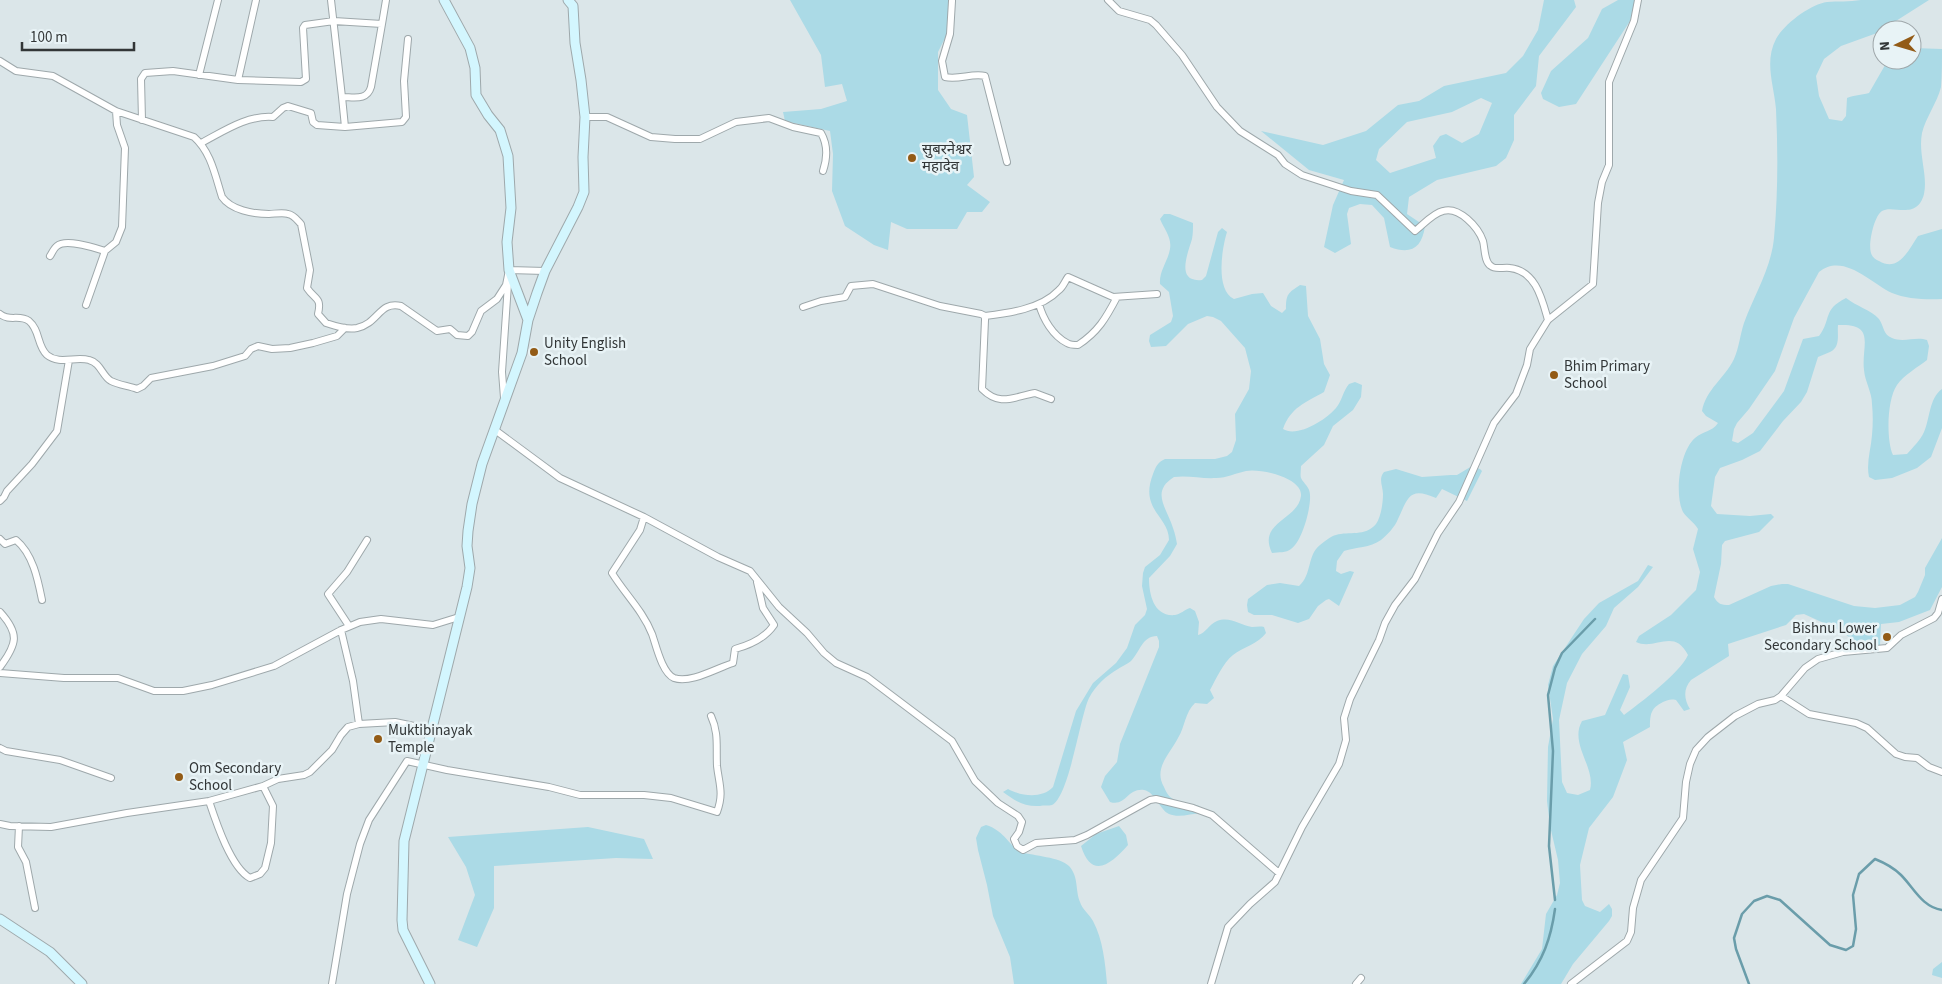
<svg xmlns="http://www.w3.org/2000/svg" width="1942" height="984" font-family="'Source Sans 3','Noto Sans Devanagari',sans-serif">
<rect width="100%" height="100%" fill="#dbe6e9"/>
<path fill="#abdae6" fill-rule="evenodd" d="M790,0H954L952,24L938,52V90L951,109L967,115L974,177L967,185L990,202L982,212H967L957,229H907L891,222L888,250L874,245L845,226L832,191L833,154L830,131L785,121L783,112L821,109L847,101L842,84L825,87L821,55Z
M1544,0H1574L1576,7L1539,56L1536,86L1514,115V140L1506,158L1496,166L1437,180L1409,197L1407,214L1425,226C1422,248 1411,255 1390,247L1384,218L1372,205L1360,204L1349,208L1347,214L1351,244L1335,253L1324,247L1333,205L1344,180L1309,170L1261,131L1323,145L1366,131L1398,105L1419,101L1444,86L1506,73L1523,56L1538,30ZM1481,98L1492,103L1479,134L1462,143L1446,134L1440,136L1433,146L1436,158L1390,173L1376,160L1379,149L1407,122L1452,112Z
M1618,0H1635L1630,21L1576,104L1559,107L1543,99L1541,93L1551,71L1588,38L1602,9Z
M1861,0H1929L1877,33L1841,46L1824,59L1816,76L1819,96L1829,119L1842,121L1846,116L1847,98C1854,95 1861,95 1869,93L1888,60H1912L1913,48L1942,49C1942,61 1942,75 1941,87C1937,103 1926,117 1922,133C1918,154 1928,175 1924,194C1917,221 1893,204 1882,211C1874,216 1868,244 1871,253C1872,257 1876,260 1879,261C1899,273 1909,249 1918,236L1942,229V299C1927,300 1906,299 1892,293C1871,283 1843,252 1819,272L1794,318L1775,371L1749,409L1737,423L1734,429L1732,441L1738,443L1753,433L1784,391L1803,339L1819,336C1832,319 1822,310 1846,298C1856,306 1871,310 1879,319C1884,326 1883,335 1892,338C1904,343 1916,336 1927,340L1929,346L1927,360C1918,367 1904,375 1897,385C1887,399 1886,440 1893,455L1907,454C1913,447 1920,441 1924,432C1930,419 1929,398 1942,389V428L1931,457L1917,468L1892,478L1875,480L1869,477C1866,463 1871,449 1872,435C1873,425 1873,414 1872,404C1872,392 1865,382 1864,370C1861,346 1877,323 1838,325C1837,334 1841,347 1830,352C1826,354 1822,355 1818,357L1807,392L1801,402L1783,421L1760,451L1742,460L1720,468L1715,477L1711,506L1717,514L1750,516L1771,514L1774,517L1759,532L1725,541L1722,545L1721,564L1714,597C1718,604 1721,605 1729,605L1771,586L1782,584H1788L1854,606L1875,608L1900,605L1915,597L1918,592L1925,575V568L1942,538V587L1930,610L1899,622L1881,624L1880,645L1858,643L1839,630L1804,614L1796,615L1786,625L1728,644L1729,656L1691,680C1683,689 1684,699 1690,709L1684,711L1676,700C1670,699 1668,700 1663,702C1651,708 1650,714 1650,727L1623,742L1627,760L1613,797L1589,828L1580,865L1582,900L1585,906L1600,912L1609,904L1612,909V916L1609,921L1573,964L1561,984H1521L1542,949L1546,914L1557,895L1560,883L1558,860L1550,826L1547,801L1548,747L1553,719L1548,685L1553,666L1584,619L1599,603L1638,581L1648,565L1653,567L1638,587L1614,608L1606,626L1582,654L1567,683L1559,720L1562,782L1567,793L1578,795L1590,790C1596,767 1569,744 1582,721L1605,715L1623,674L1628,675L1630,687L1620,710L1624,715C1640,703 1680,673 1688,655C1674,627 1655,651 1636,642L1639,636L1671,615L1696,590L1700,572L1693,549L1698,529C1694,522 1687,518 1683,512C1674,494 1680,451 1695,438C1703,431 1712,432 1718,423L1706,416L1702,411C1706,389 1725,378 1734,359C1739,348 1740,335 1744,323C1754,295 1771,269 1774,238C1778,195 1778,152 1776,109C1774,85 1764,62 1776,39C1784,24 1811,4 1827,2C1838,1 1849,2 1861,0Z
M1164,214H1170L1193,223C1193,228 1193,234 1192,239C1188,253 1175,283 1202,280L1206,276L1218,232L1222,228L1227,232C1222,248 1215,290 1234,299L1252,294L1263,293L1271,306L1282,313L1286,309C1286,294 1288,293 1300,285L1306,286L1308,316L1320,339L1324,364L1330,375L1324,392C1305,403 1291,407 1283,429C1297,438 1326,420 1336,408C1342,401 1343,391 1349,384L1355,382L1362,385L1361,397L1353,410L1333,426L1324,445L1301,466C1301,470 1300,475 1301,478C1304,484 1310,487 1310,495C1311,508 1302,542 1291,549C1286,553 1279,552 1272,553C1257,522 1298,520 1301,496C1303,478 1260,468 1246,471C1236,473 1227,478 1216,478C1202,479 1188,475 1174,477C1150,492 1167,508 1173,528C1175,533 1176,539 1177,544L1170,556L1149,578C1149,595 1154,617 1175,615C1181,614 1184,610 1190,608L1195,611L1199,622L1198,635C1206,633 1209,624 1217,621C1230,616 1240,625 1252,627C1256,627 1260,626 1264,627L1266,633C1258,644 1243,647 1233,655C1223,663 1216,679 1210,690L1214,698L1207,704L1195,703C1185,712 1185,727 1178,738C1170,754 1153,768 1164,787C1166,792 1169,797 1173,799C1181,805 1191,803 1199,806L1201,813C1191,814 1178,818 1169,814C1160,810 1155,792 1144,790C1127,788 1126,807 1110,802L1101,787L1105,776L1117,762L1120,744L1159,647V641L1157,636C1142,636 1140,652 1131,661C1128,664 1122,666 1118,669C1106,676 1096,685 1089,698C1080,717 1069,797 1052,805C1049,806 1043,805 1040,806C1025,807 1015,801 1003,792L1008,789C1021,796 1042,799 1053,787L1076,711L1093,683L1116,663L1127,648L1135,625L1145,615L1147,609L1142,586L1143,573L1145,567L1160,555L1169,540C1169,516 1139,510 1153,474C1156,466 1158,462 1165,459H1215L1227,456L1232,452L1236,440L1235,414L1249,389L1251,371L1245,348L1221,321L1213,317L1207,316L1188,324L1166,346L1151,347L1149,341L1150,335L1171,322L1173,316L1169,292L1160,284C1159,271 1168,261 1170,249C1172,237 1164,229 1160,219Z
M1472,466L1480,469L1482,471L1467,501L1442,489L1436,498C1409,486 1408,498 1398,519C1395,527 1387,535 1381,540C1370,548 1356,547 1344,551L1337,561L1336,571L1341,574L1350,571L1354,572L1339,606L1329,599L1326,600L1318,606L1309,619L1298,623L1272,615H1254L1248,612L1247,605L1248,599L1267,585L1280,583L1299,586C1312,575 1307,555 1320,545C1324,542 1331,536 1336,535C1349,531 1365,537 1376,524C1381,517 1383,503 1383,494C1383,486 1378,479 1384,472L1396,469L1422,477L1451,475H1457Z
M986,825C1005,831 1007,844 1021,852C1034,856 1060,857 1069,866C1079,877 1075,890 1080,902C1082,909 1089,914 1093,921C1103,940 1105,962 1107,984H1014L1010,957L993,916L987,885L978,850L976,838L981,827Z
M1119,826L1126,835L1128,845C1112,863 1092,881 1081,846L1096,834Z
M588,827L644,839L653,859L616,858L494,866V908L477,947L458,940L475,895L466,867L448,837Z
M1942,962V978L1932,975L1933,969Z"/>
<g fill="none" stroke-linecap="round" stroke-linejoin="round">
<path stroke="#6a9daa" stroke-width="2.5" d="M1555,900L1549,846L1553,751L1548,695L1555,668L1562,653L1595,619
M1524,984C1543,961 1551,938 1555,909
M1749,984L1736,949L1734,938L1742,914L1754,901L1767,896L1780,900L1830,945L1846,950L1853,946L1856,929L1853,895L1859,874L1875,859C1885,863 1893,867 1901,875C1914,888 1922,907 1942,910"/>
<defs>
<path id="street" d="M1108,0L1119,11L1150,20L1156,25L1182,55L1217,107L1240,131L1278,155L1285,164L1302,175L1351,191L1377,195L1415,231C1423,225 1433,213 1443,211C1459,206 1478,227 1483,241C1485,248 1484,262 1491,266C1495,270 1504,267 1510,268C1536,271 1542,299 1548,320
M952,1L950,34L942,61L945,77C959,80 972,73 985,76L1007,162
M382,24L386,0
M0,61L16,71L53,76L116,111L194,137C211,152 215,175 222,197C231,210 253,214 269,214C274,214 283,212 288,214C294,215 297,220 301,224L310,270L307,288C315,300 322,297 318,314L326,323C335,326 347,330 357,328C379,323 379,301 401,306L437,331L450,329L457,335L468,336L472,332L481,311L497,299L506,285L509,270
M199,75L218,0
M238,80L256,0
M585,117H607L651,137L675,139H700L736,122L769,118L793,127L821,133C828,145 827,159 823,171
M142,120L141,79L145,73L173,71L238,80L301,82L306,79L303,28L305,25L334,21L382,24L371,87C367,101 354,97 342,97L331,0
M345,127L402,122L406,117L404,81L408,39
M201,143C224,131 247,115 273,117L283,108L288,106L311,113L313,122L317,125L345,127L342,97
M50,256C52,253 54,248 57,246C66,238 95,248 105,251
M509,270L545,271
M1039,304C1043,319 1053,336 1067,343C1070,345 1075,345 1078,345C1098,332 1106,318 1117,297
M86,305L105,251L116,242L122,227L125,148L117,125L116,111
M803,307L821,301L845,297L851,286L873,284L940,306L981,314L985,316V320L982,389C1000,407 1013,397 1035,393L1051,399
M0,314C10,322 19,314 29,321C40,330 37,346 47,355C59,365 76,356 89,360C101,363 102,376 111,381C119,385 129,386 137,389L143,386L151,378L213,366L245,356L251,349L258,346L272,349L290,348L313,343L337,336L345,328
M985,316C1009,313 1041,309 1059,290C1063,287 1065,281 1068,277L1113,297L1157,294
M504,398L502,372L508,284
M495,430L560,478L644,517L718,557L750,571L779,607L807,633L824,653L836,663L867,677L952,741L975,781L998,803L1018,816L1022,822L1019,832L1014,839L1017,846L1023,850L1036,843L1075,840L1087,835L1150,800L1156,799L1193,808L1212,815L1279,873
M0,501L4,497L7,491L32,464L57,431L69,360
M644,517L640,530L612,573C625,594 643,611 652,634C656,645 662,673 674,678C690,684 717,668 733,663L735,649C750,645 765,638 774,625L763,608L757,582
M0,539L5,544L16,540C33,554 38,580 42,600
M0,612C20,634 17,644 0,667
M349,626L328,594L347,572L367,540
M341,630L353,681L359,724
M0,673L64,678H118L154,691H183L212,685L274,666L341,630L360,622L381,619L433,625L459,617
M1781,696L1809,714L1856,723L1867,728L1896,754L1905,757L1917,758L1929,767L1942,772
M0,748L6,751L60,760L111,778
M209,801C216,822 231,868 250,878L260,874L265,868L271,843L273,806L263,786
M0,824L10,826L51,827L127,813L209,801L263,786L278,779L304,775L310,772L332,750L341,735L348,727L359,724L395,722L433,730
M19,826L18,847L26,862L35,908
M332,984L347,894L360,844L369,820L407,761L447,770L549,787L580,795H644L671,798L717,812C724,793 719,784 717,766C716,747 719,733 711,716
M1211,984L1228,927L1250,904L1275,882L1302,827L1339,764L1346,740L1344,718L1350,699L1379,640L1385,623L1395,605L1415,579L1438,533L1459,502L1494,423L1516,394L1527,365L1530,349L1548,320L1593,284L1598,203L1602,182L1609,165V82L1634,21L1638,0
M1356,984L1361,978
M1571,984L1627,941L1631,932L1633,908L1641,880L1683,818L1686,782L1690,764L1696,750L1708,737L1735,716L1758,704L1775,700L1781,696L1805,668L1818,659L1843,652L1887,648L1901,635L1934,618L1938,613L1942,599"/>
<path id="secondary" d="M444,0L470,48L475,68L476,95L488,115L500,130L508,156L511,208L507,242L509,270L528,320
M0,919L50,952L82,984
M430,984L403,930L402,920L404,841L467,587L470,568L467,546L468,531L472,504L482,464L522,353L528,320L537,293L545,271L578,207L584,192L583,157L585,117L581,80L575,43L573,6L568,0"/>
</defs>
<use href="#street" stroke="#9ea8ab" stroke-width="8"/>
<use href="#secondary" stroke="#9ea8ab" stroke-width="11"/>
<use href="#street" stroke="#fff" stroke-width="6"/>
<use href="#secondary" stroke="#d3f6fe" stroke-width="9"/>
</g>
<g fill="#935b16" stroke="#e8f3f6" stroke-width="2">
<circle cx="912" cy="158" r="5"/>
<circle cx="534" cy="352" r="5"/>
<circle cx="1554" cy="375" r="5"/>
<circle cx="1887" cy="637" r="5"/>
<circle cx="378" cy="739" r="5"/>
<circle cx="179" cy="777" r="5"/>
</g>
<g text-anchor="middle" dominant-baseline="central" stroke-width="5" stroke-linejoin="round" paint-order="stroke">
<g font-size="15" fill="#323637" stroke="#e8f3f6" text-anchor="start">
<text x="922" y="149">सुबरनेश्वर<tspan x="922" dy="17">महादेव</tspan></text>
<text x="544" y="343">Unity English<tspan x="544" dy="17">School</tspan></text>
<text x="1564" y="366">Bhim Primary<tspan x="1564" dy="17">School</tspan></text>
<text x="1877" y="628" text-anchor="end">Bishnu Lower<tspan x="1877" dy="17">Secondary School</tspan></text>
<text x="388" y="730">Muktibinayak<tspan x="388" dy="17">Temple</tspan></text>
<text x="189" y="768">Om Secondary<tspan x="189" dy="17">School</tspan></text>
</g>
</g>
<g transform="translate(1897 45) rotate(265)"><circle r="24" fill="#e8f3f6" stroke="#9fa7aa"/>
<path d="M0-4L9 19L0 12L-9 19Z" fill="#935b16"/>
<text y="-8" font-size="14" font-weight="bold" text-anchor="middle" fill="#323637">N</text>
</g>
<path d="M22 42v8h112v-8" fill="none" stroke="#323637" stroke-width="2.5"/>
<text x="30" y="42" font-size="15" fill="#323637" stroke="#e8f3f6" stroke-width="4" paint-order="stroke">100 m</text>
</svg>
